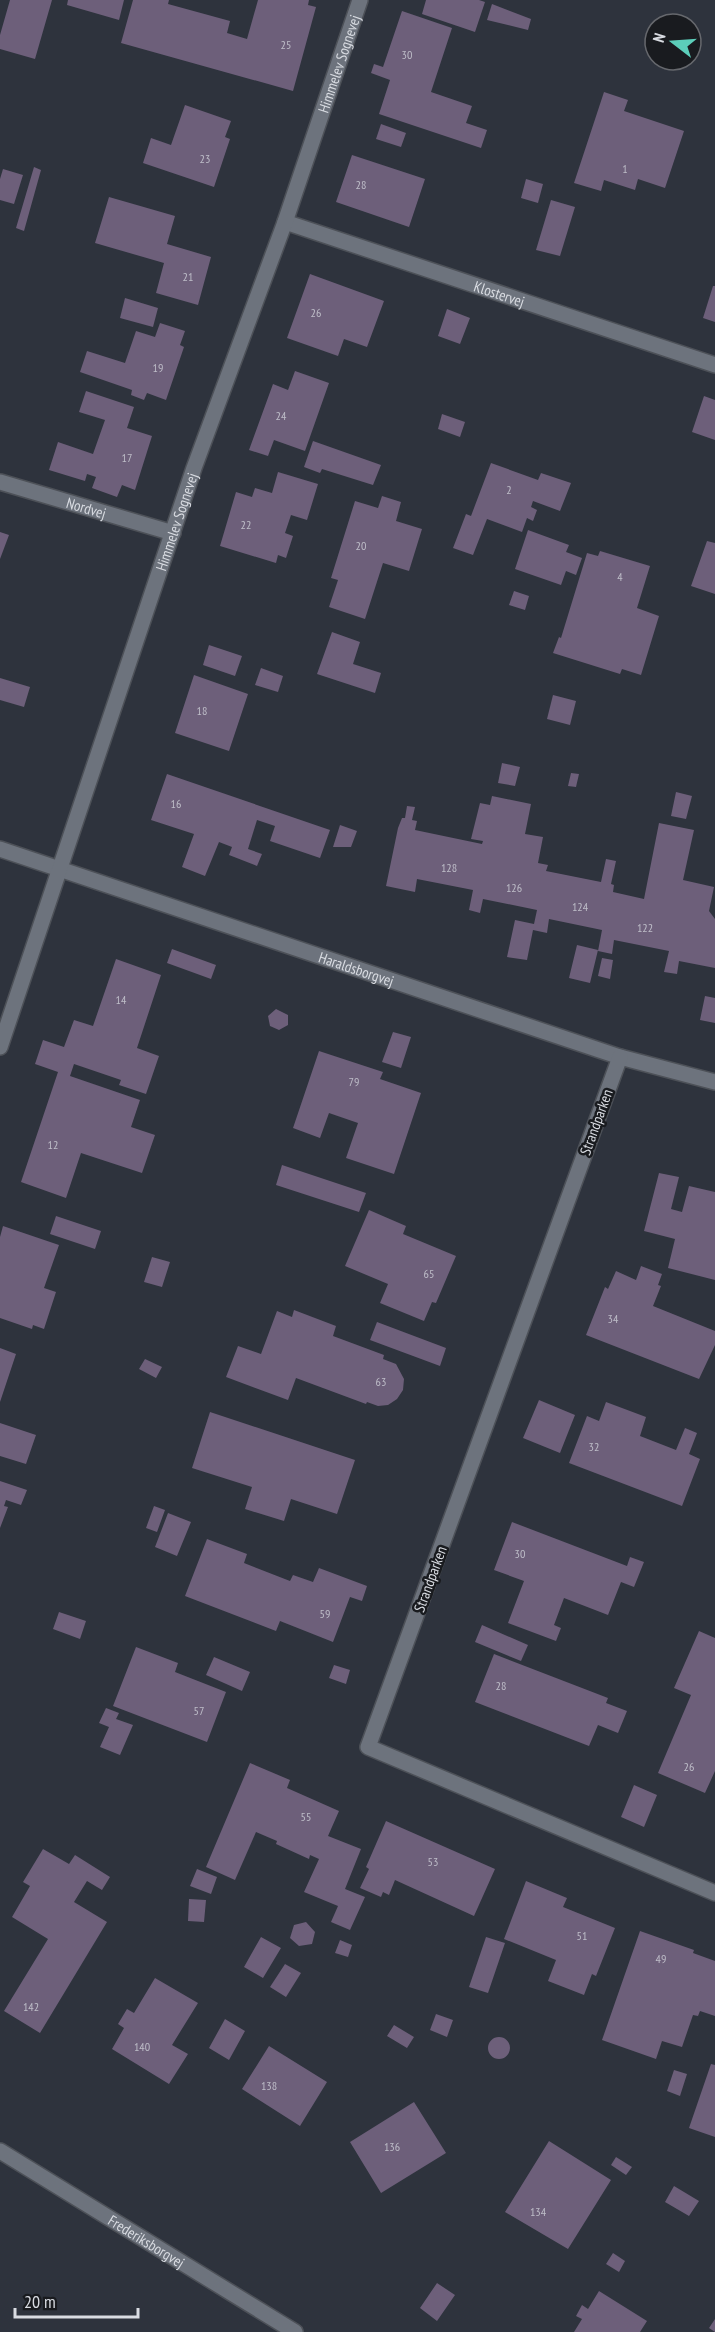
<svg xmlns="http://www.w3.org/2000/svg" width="715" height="2332" font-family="'PT Sans Narrow',sans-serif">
<rect width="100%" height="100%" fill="#2e333d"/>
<path fill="#6d5f7a" d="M10,0H52L35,59L0,49V35Z
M68,0H124L119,20L67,5Z
M133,0H169L168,4L230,21L227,33L247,39L258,0H309L308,5L316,7L293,91L121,43Z
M426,0H479L485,2L475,32L422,14Z
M492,4L531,19L528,30L487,20Z
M402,11L452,28L431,92L472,106L466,123L487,130L481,148L379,114L390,80L371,73L374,64L383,67Z
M604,92L628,100L624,111L684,131L665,188L638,179L635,190L604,180L601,191L574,183Z
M185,105L231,121L225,137L230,139L214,187L143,163L151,138L171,145Z
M381,124L406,133L401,147L376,139Z
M352,155L425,179L409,227L336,202Z
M34,167L41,170L24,231L16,228Z
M3,169L23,175L14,204L0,200V179Z
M526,179L543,184L538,203L521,198Z
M109,197L175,216L167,244L211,257L198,305L156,293L164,263L95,243Z
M551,200L575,207L560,256L536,250Z
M310,274L384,301L367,347L344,339L338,356L287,338Z
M713,286H715V322L703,318Z
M125,298L158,308L153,327L120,318Z
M447,309L470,318L460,344L438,336Z
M160,323L185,331L180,345L184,347L166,400L147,393L144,400L131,395L132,390L80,372L87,351L125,363L136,331L155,337Z
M295,371L329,383L305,451L274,440L268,456L249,450L273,384L288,390Z
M86,391L134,407L127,428L152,436L135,490L122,485L117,497L92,488L96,477L87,474L85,481L49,470L58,442L93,454L105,420L79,412Z
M704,396L715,400V440L692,432Z
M442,414L465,422L460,437L438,429Z
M313,441L381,465L373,485L322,469L320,473L304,467Z
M491,463L538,480L541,473L571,483L560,511L533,501L531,507L537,510L533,521L527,518L522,532L487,519L473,555L453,548L466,514L471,516Z
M278,472L318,484L307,520L291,515L285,533L293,536L286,558L278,555L276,563L220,546L236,492L252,497L255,488L272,493Z
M382,496L401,502L396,521L422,529L409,571L383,563L365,619L329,607L338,580L331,578L355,501L378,508Z
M528,530L569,545L566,552L582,558L576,575L566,571L561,585L515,569Z
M0,532L9,535L0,559Z
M707,541L715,543V594L691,586Z
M600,551L650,566L637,608L659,616L641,675L622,669L620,674L553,653L559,637L561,638L587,553L598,556Z
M514,591L529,596L525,610L509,605Z
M332,632L360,642L353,664L381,673L375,693L317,674Z
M209,645L242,656L235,676L203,665Z
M261,668L283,676L278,692L255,685Z
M194,675L248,694L229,751L175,733Z
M0,678L30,687L24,707L0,700Z
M553,695L576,701L570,725L547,719Z
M502,763L520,767L515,786L498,783Z
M571,773L579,774L576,787L568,786Z
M167,774L330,830L320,858L270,841L275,826L257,820L248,849L262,854L257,866L229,855L232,847L219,842L205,876L182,867L194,834L151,820Z
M676,792L692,796L686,819L671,816Z
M492,796L531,804L525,834L543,837L538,863L548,865L546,871L601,882L606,859L616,861L611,884L614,885L613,892L644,899L659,823L694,830L683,880L714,887L709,911L715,919V968L679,961L677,974L664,972L669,951L614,940L612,954L598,951L602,930L549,919L547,933L533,930L527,960L507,957L515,920L534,924L537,910L483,899L480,913L469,910L473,890L417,879L415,892L386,886L398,828L402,818H405L407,806L415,807L412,820L417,821L415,830L482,844L483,841L471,839L480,803L490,805Z
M340,825L357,831L351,847H333Z
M577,945L598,950L590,983L569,978Z
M172,949L216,965L211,979L167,963Z
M602,958L613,960L610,979L598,976Z
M116,959L161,975L137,1048L159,1056L146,1094L119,1085L121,1080L74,1064L70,1076L140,1100L131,1127L155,1135L142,1173L81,1153L66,1198L21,1182L58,1072L35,1064L43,1040L64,1047L74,1020L93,1026Z
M705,996L715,998V1023L700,1020Z
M276,1009L288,1015V1025L279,1030L270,1026L268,1016Z
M393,1032L411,1037L401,1068L382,1062Z
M319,1051L383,1072L380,1079L421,1093L394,1174L346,1158L358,1123L329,1113L320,1138L293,1128Z
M282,1165L366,1193L359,1212L276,1185Z
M659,1173L679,1177L671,1209L682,1212L689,1186L715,1192V1280L668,1268L675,1239L644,1231Z
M369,1210L406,1226L403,1234L456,1256L436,1303L432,1302L424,1321L380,1303L388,1284L345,1266Z
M56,1216L101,1231L95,1249L50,1234Z
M3,1226L59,1245L44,1288L56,1292L44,1329L33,1325L32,1329L0,1318V1237Z
M152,1257L170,1262L162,1287L144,1282Z
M641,1266L662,1274L658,1285L661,1286L653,1306L715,1331V1345L699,1379L586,1335L605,1287L608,1289L616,1271L636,1280Z
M294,1310L336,1326L333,1336L384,1355L383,1359L396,1364L404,1379L403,1390L397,1399L388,1405L378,1406L367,1402L366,1404L296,1378L288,1400L226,1377L238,1346L261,1354L277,1311L292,1317Z
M377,1322L446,1348L440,1366L370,1340Z
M0,1348L16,1354L0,1402Z
M145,1359L162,1367L156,1378L139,1369Z
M539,1400L575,1415L560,1453L523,1438Z
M606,1402L646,1417L640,1436L676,1450L685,1428L697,1433L689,1454L700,1459L682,1506L569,1463L587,1416L599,1421Z
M210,1412L355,1460L337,1514L291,1499L284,1521L245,1509L252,1487L192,1468Z
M0,1423L36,1435L26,1464L0,1456Z
M0,1481L27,1490L21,1505L6,1500L4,1506L8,1507L0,1528Z
M154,1506L165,1510L157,1532L146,1528Z
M168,1513L191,1522L177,1556L155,1547Z
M512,1522L627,1566L630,1557L644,1562L634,1587L621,1582L608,1615L564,1598L554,1625L561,1628L556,1641L508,1623L524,1581L494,1570Z
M207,1539L247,1554L244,1563L290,1581L293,1575L313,1582L319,1568L367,1586L362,1601L350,1597L333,1642L280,1621L276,1631L185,1596Z
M59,1612L86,1621L80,1639L53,1629Z
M482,1625L528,1645L521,1661L475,1642Z
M699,1631L715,1638V1771L705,1793L658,1773L691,1695L674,1688Z
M136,1647L178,1663L175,1672L226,1692L207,1742L113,1706Z
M494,1654L608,1698L606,1703L627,1711L618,1733L598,1725L589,1746L475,1702Z
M214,1657L250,1672L242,1691L206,1675Z
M334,1665L350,1670L346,1684L329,1678Z
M106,1708L119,1713L116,1719L133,1725L120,1755L100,1747L109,1727L99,1723Z
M250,1763L290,1780L287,1788L339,1811L328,1836L361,1849L345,1889L365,1897L350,1930L331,1922L338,1906L304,1892L319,1859L310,1855L309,1859L276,1844L277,1841L256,1832L235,1880L206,1867Z
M634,1785L657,1795L644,1827L621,1817Z
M386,1821L495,1869L474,1916L395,1880L389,1895L383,1892L381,1897L360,1888L369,1869L366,1867Z
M43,1849L69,1864L75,1855L110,1877L102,1890L87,1881L74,1902L107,1922L40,2033L4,2011L48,1939L12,1917L30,1886L23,1882Z
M197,1869L217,1877L211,1894L190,1886Z
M526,1881L567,1898L563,1907L615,1928L596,1976L592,1974L584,1995L548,1981L556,1960L504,1939Z
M189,1899L206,1900L204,1922L188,1921Z
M306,1922L315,1932L312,1944L299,1946L290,1938L294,1925Z
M640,1931L694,1950L693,1953L715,1961V2016L700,2011L698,2016L693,2015L682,2047L662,2041L656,2059L602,2040Z
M261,1937L281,1948L263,1978L244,1967Z
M486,1937L505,1943L488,1993L469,1987Z
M340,1940L352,1945L348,1957L335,1953Z
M285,1964L301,1973L286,1997L270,1987Z
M155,1978L198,2003L172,2045L188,2054L169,2084L112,2049L124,2028L118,2024L127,2009L134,2013Z
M436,2014L453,2020L447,2037L430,2030Z
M225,2019L245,2031L229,2060L209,2048Z
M394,2025L414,2037L407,2048L387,2036Z
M488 2048a11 11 0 1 1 22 0a11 11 0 1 1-22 0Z
M269,2046L327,2082L300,2126L242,2089Z
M711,2064L715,2065V2137L689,2128Z
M674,2070L687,2074L680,2096L667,2091Z
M414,2102L446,2153L381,2193L350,2142Z
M549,2141L611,2180L568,2249L505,2212Z
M616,2157L632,2167L626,2175L611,2165Z
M674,2186L699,2201L689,2216L665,2202Z
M613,2253L625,2261L619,2272L606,2264Z
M437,2283L455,2295L437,2321L420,2308Z
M599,2291L647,2321L640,2332H574L582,2319L576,2316L582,2305L588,2309Z
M715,2319V2332L709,2328Z"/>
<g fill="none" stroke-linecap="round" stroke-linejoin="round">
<defs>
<g id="minor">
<path id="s1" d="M285,222L715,365"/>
<path id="s2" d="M0,482L173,533"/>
<path id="s3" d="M0,849L620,1057L715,1082"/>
<path id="s4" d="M0,1047L194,468L285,222L360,0"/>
<path d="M620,1057L368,1747L715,1893"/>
<path id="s5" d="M0,2151L295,2332"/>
</g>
</defs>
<use href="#minor" stroke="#4d5158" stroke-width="18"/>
<use href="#minor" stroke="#6d737d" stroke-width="15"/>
</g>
<g text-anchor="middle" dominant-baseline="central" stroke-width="5" stroke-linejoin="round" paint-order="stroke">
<g font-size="12" fill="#bebdc8">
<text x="286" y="44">25</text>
<text x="407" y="54">30</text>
<text x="205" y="158">23</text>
<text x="625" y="168">1</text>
<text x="361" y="184">28</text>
<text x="188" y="276">21</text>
<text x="316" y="312">26</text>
<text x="158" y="367">19</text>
<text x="281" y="415">24</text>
<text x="127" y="457">17</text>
<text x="509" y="489">2</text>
<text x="246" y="524">22</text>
<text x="361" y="545">20</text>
<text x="620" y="576">4</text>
<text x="202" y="710">18</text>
<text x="176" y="803">16</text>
<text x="449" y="867">128</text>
<text x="514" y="887">126</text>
<text x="580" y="906">124</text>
<text x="645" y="927">122</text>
<text x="121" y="999">14</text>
<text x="354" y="1081">79</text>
<text x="53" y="1144">12</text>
<text x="429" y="1273">65</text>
<text x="613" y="1318">34</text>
<text x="381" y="1381">63</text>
<text x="594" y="1446">32</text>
<text x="520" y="1553">30</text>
<text x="325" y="1613">59</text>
<text x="501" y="1685">28</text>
<text x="199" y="1710">57</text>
<text x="689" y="1766">26</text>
<text x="306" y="1816">55</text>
<text x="433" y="1861">53</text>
<text x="582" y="1935">51</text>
<text x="661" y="1958">49</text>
<text x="31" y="2006">142</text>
<text x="142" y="2046">140</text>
<text x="269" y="2085">138</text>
<text x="392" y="2146">136</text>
<text x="538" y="2211">134</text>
</g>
<g font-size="15" fill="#d9dce2" stroke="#191b1f">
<text stroke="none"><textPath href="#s4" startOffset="1040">Himmelev Sognevej</textPath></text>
<text stroke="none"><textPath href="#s1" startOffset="226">Klostervej</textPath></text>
<text stroke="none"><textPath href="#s2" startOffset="90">Nordvej</textPath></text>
<text stroke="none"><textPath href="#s4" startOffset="554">Himmelev Sognevej</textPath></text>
<text stroke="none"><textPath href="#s3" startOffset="376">Haraldsborgvej</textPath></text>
<text transform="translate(596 1122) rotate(-70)">Strandparken</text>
<text transform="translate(430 1579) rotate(-70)">Strandparken</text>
<text stroke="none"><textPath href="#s5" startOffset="172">Frederiksborgvej</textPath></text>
</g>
</g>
<g transform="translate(673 42) rotate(287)"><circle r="28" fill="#191b1f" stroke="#66686d" stroke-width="1.5"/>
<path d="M0-4.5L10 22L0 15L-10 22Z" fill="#5cceba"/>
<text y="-9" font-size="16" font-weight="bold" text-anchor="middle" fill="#d9dce2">N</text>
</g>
<path d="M15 2308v9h123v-9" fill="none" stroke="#d9dce2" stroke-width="3"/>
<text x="24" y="2308" font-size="18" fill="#d9dce2" stroke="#191b1f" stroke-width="4.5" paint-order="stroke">20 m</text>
</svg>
